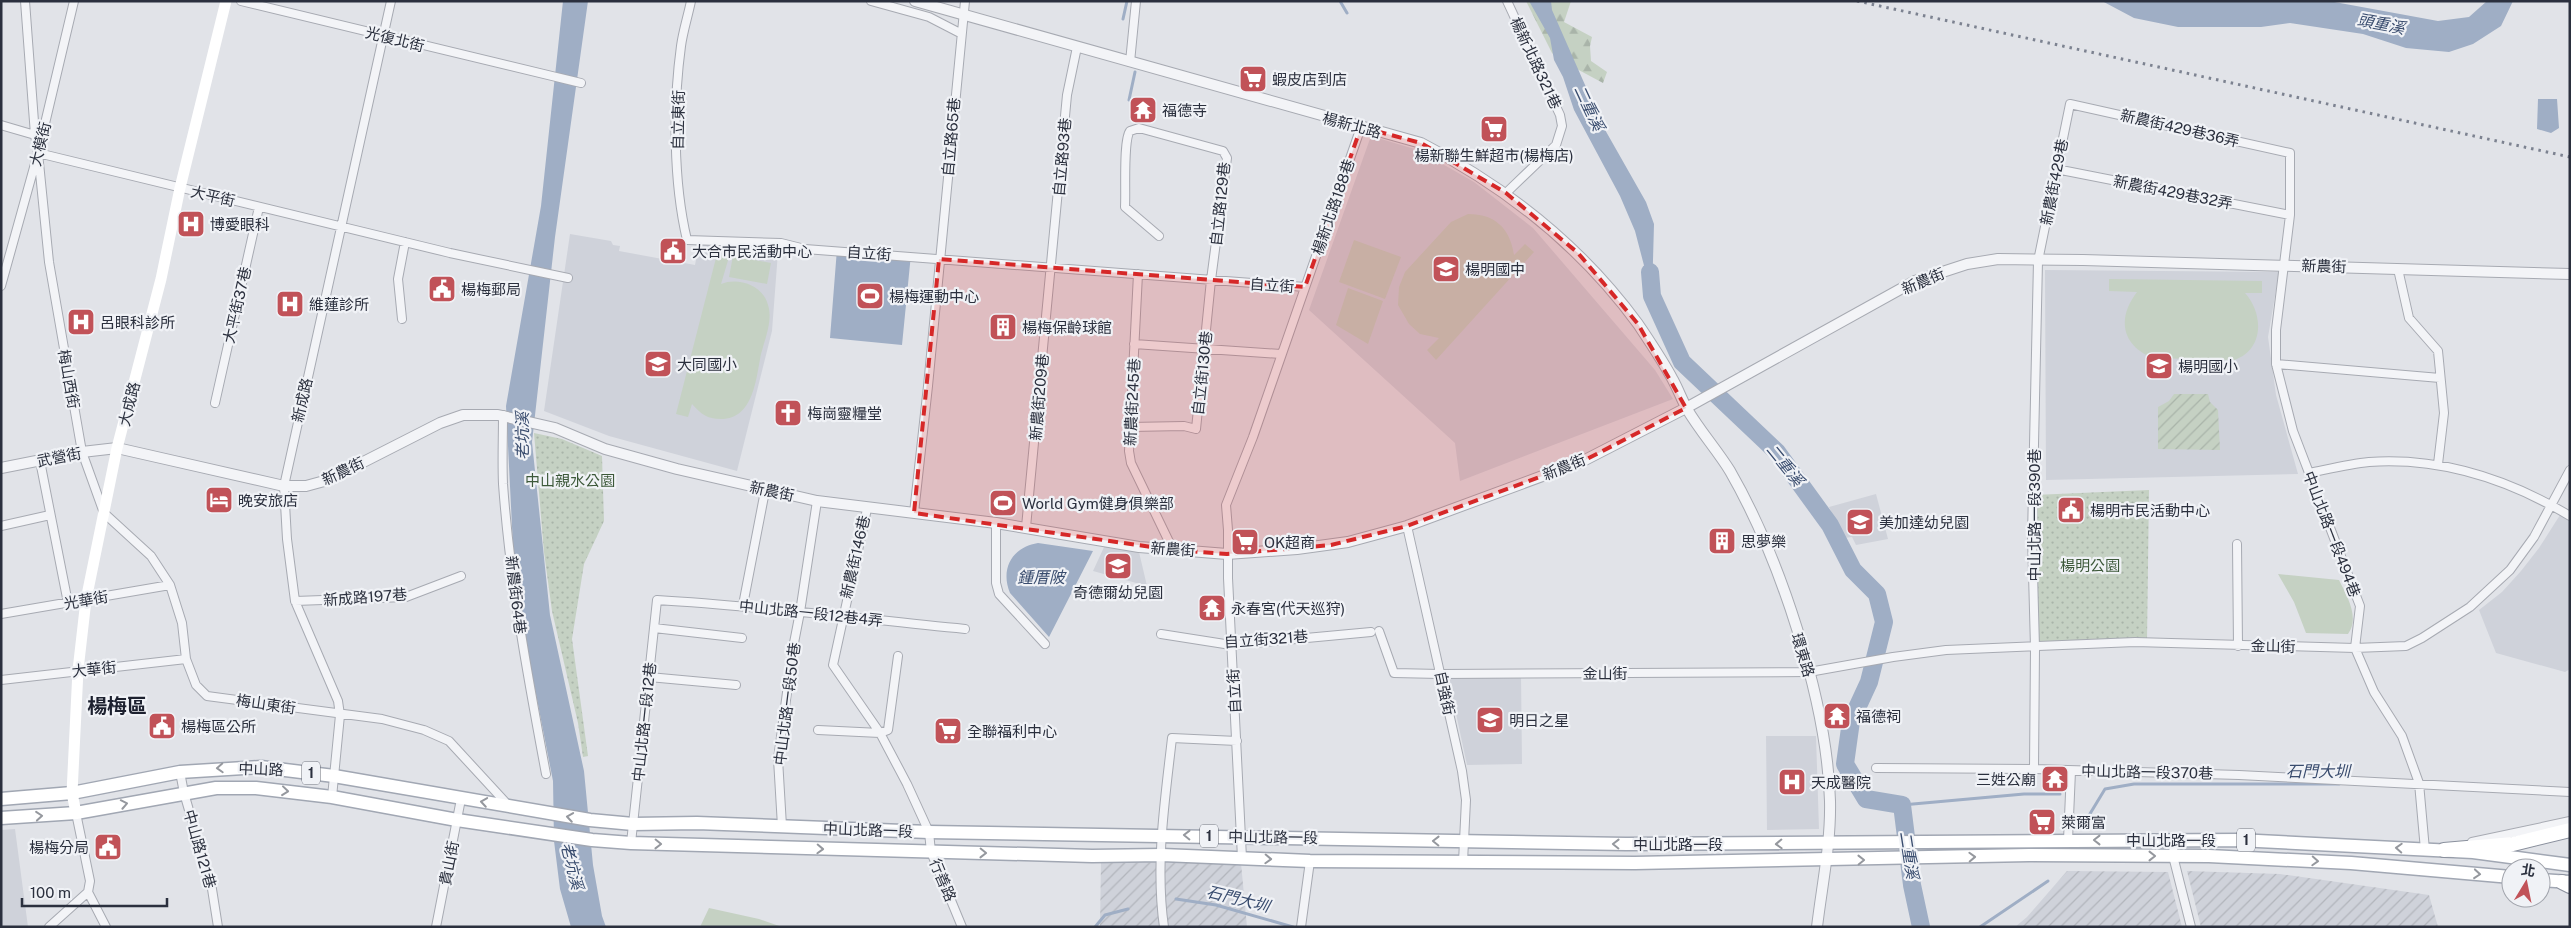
<svg xmlns="http://www.w3.org/2000/svg" width="2571" height="928" font-family="'Public Sans','Noto Sans TC',sans-serif">
<defs>
<pattern id="industrial-furrows" width="10" height="10" patternUnits="userSpaceOnUse" patternTransform="scale(1.25)"><rect width="10" height="10" fill="#cfd2da"/><path d="M-1 1l2-2M0 10L10 0M9 11l2-2" fill="none" stroke="#b2b5bc"/></pattern>
<pattern id="forest-firs" width="22" height="20" patternUnits="userSpaceOnUse" patternTransform="scale(1.25)"><rect width="22" height="20" fill="#c5d1c3"/><path d="M5 1l3.5 6h-7zM16 11l3.5 6h-7z" fill="#a9b4a9"/></pattern>
<pattern id="park-dots" width="8" height="8" patternUnits="userSpaceOnUse" patternTransform="scale(1.25)"><rect width="8" height="8" fill="#c5d1c3"/><path d="M2 2h.1M6 6h.1" fill="none" stroke="#a9b4a9" stroke-width="1.8" stroke-linecap="round"/></pattern>
<pattern id="garden-furrows" width="10" height="10" patternUnits="userSpaceOnUse" patternTransform="scale(1.25)"><rect width="10" height="10" fill="#c5d1c3"/><path d="M-1 1l2-2M0 10L10 0M9 11l2-2" fill="none" stroke="#a9b4a9"/></pattern>
</defs>
<rect width="100%" height="100%" fill="#e1e3e8"/>
<path fill="#cfd2da" d="M1371,136L1418,150L1474,182L1533,228L1655,370L1673,399L1460,481L1455,443L1309,310Z
M570,234L611,241L613,245L620,246L619,251L695,265L699,244L778,252L772,331L737,471L609,436L544,411Z
M2045,270L2279,272L2268,337L2276,395L2298,474L2046,480Z
M1876,494L1888,539L1856,545L1852,537L1844,538L1829,507Z
M2560,515L2570,522V669L2565,672L2496,653L2479,610L2502,592L2521,571L2539,548Z
M1105,545L1139,552L1147,586L1093,571Z
M1521,675L1522,764L1467,765L1448,676Z
M1766,736H1816L1819,829L1767,830Z
M15,829L28,927H1V830Z"/>
<path fill="url(#industrial-furrows)" d="M1101,862L1241,863L1247,927H1100Z
M2067,871L2168,872L2182,927H2015L2027,917Z
M2187,871L2280,874L2429,895L2438,927H2201Z"/>
<path fill="#c5d1c3" d="M1468,214C1495,214 1510,228 1514,255L1525,244L1534,252L1436,360L1427,350L1439,338L1420,334L1409,324L1398,305L1399,287L1405,272L1451,222Z
M1354,240L1401,257L1385,299L1339,282Z
M717,254L729,257L721,284C738,277 763,285 768,305C773,320 765,339 761,354C756,378 754,419 721,419C707,419 701,414 692,404L688,417L676,414Z
M733,256L771,263L767,284L729,277Z
M2109,279L2262,281V293H2245C2264,314 2264,350 2234,360L2153,358C2121,345 2117,318 2137,292L2109,291Z
M1348,288L1383,301L1368,344L1336,325Z
M2278,574L2339,580C2347,596 2360,618 2348,634L2306,633L2294,602Z
M709,908L759,919L782,927H700Z"/>
<path fill="url(#forest-firs)" d="M1526,1H1571L1564,22L1592,37L1590,46L1591,61L1607,72L1603,83L1560,60L1552,53Z"/>
<path fill="url(#park-dots)" d="M534,433L562,439L602,456L604,521L584,564L572,639L588,756L583,757L578,723L552,611L544,552Z
M2149,490L2147,641L2035,648L2034,495Z"/>
<path fill="url(#garden-furrows)" d="M2174,394H2208L2210,402L2218,410L2220,450L2158,449V407L2169,401Z"/>
<path fill="#9faec5" d="M563,1H588L555,237L532,442L550,615L584,771L593,865L602,916L606,927H571L560,889L554,841L553,781L526,643L513,546L506,406L541,206Z
M1529,1H1551L1552,10L1604,128L1646,202L1654,224L1652,296L1635,231L1620,196L1574,110L1563,77L1554,60L1550,38Z
M2102,1H2329L2438,21L2469,17L2487,1H2513L2501,26L2473,44L2449,52L2406,48L2363,34L2290,23L2261,27H2178L2134,18Z
M2538,99H2557L2559,128L2551,133L2537,129Z
M837,249L911,254L902,345L830,338Z
M1038,543L1093,551L1049,637L1010,593C1000,569 1012,547 1038,543Z"/>
<g fill="none" stroke-linecap="round" stroke-linejoin="round">
<path stroke="#9faec5" stroke-width="3" d="M1340,1L1347,13
M1123,19L1127,1
M1129,100L1135,72
M1902,805L2024,794H2060
M2085,822L2105,789L2134,784H2339
M1176,899L1216,905L1293,927
M1095,927L1105,915L1128,909
M1980,927L2048,881"/>
<path stroke="#9faec5" stroke-width="18" d="M1650,272L1652,296L1682,362L1777,452L1830,525L1853,570L1877,594L1884,622L1869,682L1851,721L1845,764L1866,799L1902,805L1912,885L1921,927"/>
<defs>
<path id="minor" d="M25,1L35,135
M241,1L581,83
M691,1C688,16 683,31 681,46C673,105 673,181 687,240L781,243L805,249L1305,287
M871,1L929,17L960,33
M1130,62L1136,1
M1,125L35,135L38,153L450,253L568,278
M38,153L49,262L82,452L104,513L151,556L170,585L182,623L186,659L196,685L207,696L382,719L424,730L449,741L509,806
M2056,169L2290,215
M1506,193L1556,145L1562,126L1560,115L1507,1
M2398,269L2409,318L2438,351L2444,413L2438,464
M1138,274L1129,451L1131,463L1173,550
M1,286L38,153L74,1
M402,319L398,279L405,242
M1134,344L1281,354
M2276,364L2440,378
M215,403L259,207
M503,415C503,438 502,461 503,484C510,581 528,678 546,774
M1130,427L1184,426L1196,429L1211,280L1227,158L1223,151L1139,128L1130,131C1123,140 1126,191 1125,207L1159,236
M40,461L68,603
M2309,473C2329,469 2349,464 2369,462C2442,457 2508,479 2570,516
M867,509L833,665L880,733L907,784L929,832L931,852L962,927
M914,513L928,386L965,1
M996,523V583L999,594L1045,644
M1,526L50,515
M1407,526L1462,771L1466,800L1463,862
M1026,527L1067,95L1077,47
M2237,544L2238,646
M295,601L406,597L461,576
M743,605L765,491
M1,614L170,585
M654,628L742,638
M1379,631L1394,673L1440,674L1809,672L1893,657L1946,650L2135,642L2355,648L2406,646L2422,638L2470,607L2510,570L2534,537L2570,470
M1161,634L1231,645L1371,632
M649,677L736,685
M1,680L186,659
M818,730L880,733L888,730L898,656
M1876,768L2034,769L2239,775L2570,792
M2034,769L2035,648L2032,536L2038,261L2070,104L2290,153V215L2276,330V364L2293,431L2360,606L2355,648L2374,692L2402,736L2419,783L2425,850
M180,772L184,793L212,889L218,927
M332,797L340,715L338,701L295,601L287,539L284,486L391,1
M782,826L778,759L793,648L800,612L817,501
M2068,840L2071,771
M2174,840L2173,856L2191,927
M2472,842L2570,821
M631,843L657,600C760,606 862,619 965,629
M1242,858L1228,578V530L1226,505L1253,437L1361,127
M88,892L106,927
M49,927L88,892L90,881L76,813
M436,927L461,799
M1164,927C1155,864 1165,800 1172,738L1237,741
M1301,927L1310,861"/>
<path id="tertiary" d="M915,1L1421,143C1506,187 1581,246 1638,324C1650,342 1663,361 1673,380C1678,389 1682,400 1687,409C1700,431 1717,450 1730,471C1780,558 1827,700 1830,801C1831,843 1822,885 1817,927
M1,468L82,452L117,448L284,486H306L328,480L440,423L463,415H498L555,428L605,449L677,469L817,501L996,523L1139,547L1227,554L1297,549L1348,542L1407,526L1583,461L1686,408L1915,281L1967,264L1998,259L2083,260L2570,274"/>
<path id="primary" d="M1,799L72,793L180,772L261,767L334,776L590,820L633,824L697,823L929,832L1626,844L2238,840L2473,852L2570,865
M1,818L76,813L216,788H256L332,797L457,820L592,840L631,843L1092,856L1162,855L1310,861L1635,863L2029,855L2209,856L2351,863L2511,877
M2541,880L2570,882"/>
<path id="motorway" d="M2444,850L2513,844L2570,830
M2562,882L2570,886"/>
</defs>
<use href="#minor" stroke="#a7aab2" stroke-width="10"/>
<use href="#tertiary" stroke="#a7aab2" stroke-width="12"/>
<use href="#primary" stroke="#a1a7b3" stroke-width="15"/>
<use href="#motorway" stroke="#8a909d" stroke-width="16"/>
<use href="#minor" stroke="#f3f4f7" stroke-width="8"/>
<use href="#tertiary" stroke="#f3f4f7" stroke-width="10"/>
<path stroke="#fff" stroke-width="11" d="M76,813L72,793L78,670L86,600L117,448L161,279L180,188L226,1"/>
<use href="#primary" stroke="#fff" stroke-width="12"/>
<use href="#motorway" stroke="#fff" stroke-width="14"/>
<path stroke="#7c8290" stroke-width="3" stroke-dasharray="2.5 5" stroke-linecap="butt" d="M1857,1L2570,157"/>
</g>
<defs><path id="oneway-chevron" d="M-2-3.5L2.5 0L-2 3.5" fill="none" stroke-width="1.6" stroke-linecap="round" stroke-linejoin="round" transform="scale(1.25)"/></defs>
<g stroke="#95989e">
<use href="#oneway-chevron" transform="translate(220 768) rotate(177)"/>
<use href="#oneway-chevron" transform="translate(285 791) rotate(6)"/>
<use href="#oneway-chevron" transform="translate(484 802) rotate(-171)"/>
<use href="#oneway-chevron" transform="translate(124 804) rotate(-11)"/>
<use href="#oneway-chevron" transform="translate(39 816) rotate(-5)"/>
<use href="#oneway-chevron" transform="translate(570 817) rotate(-171)"/>
<use href="#oneway-chevron" transform="translate(1187 835) rotate(-179)"/>
<use href="#oneway-chevron" transform="translate(2097 840) rotate(180)"/>
<use href="#oneway-chevron" transform="translate(1436 841) rotate(-179)"/>
<use href="#oneway-chevron" transform="translate(658 844) rotate(1)"/>
<use href="#oneway-chevron" transform="translate(1616 844) rotate(-179)"/>
<use href="#oneway-chevron" transform="translate(1779 844) rotate(178)"/>
<use href="#oneway-chevron" transform="translate(2399 848) rotate(-177)"/>
<use href="#oneway-chevron" transform="translate(820 849) rotate(2)"/>
<use href="#oneway-chevron" transform="translate(983 853) rotate(1)"/>
<use href="#oneway-chevron" transform="translate(2152 856)"/>
<use href="#oneway-chevron" transform="translate(1972 857) rotate(-2)"/>
<use href="#oneway-chevron" transform="translate(1268 859) rotate(2)"/>
<use href="#oneway-chevron" transform="translate(1861 860) rotate(-1)"/>
<use href="#oneway-chevron" transform="translate(2315 861) rotate(3)"/>
<use href="#oneway-chevron" transform="translate(2477 874) rotate(5)"/>
</g>
<path fill="#d62828" fill-opacity="0.2" stroke="#d62828" stroke-width="4" stroke-dasharray="10 6" stroke-linejoin="round" d="M1361,127L1421,143L1506,193L1578,253L1638,324L1686,408L1583,461L1407,526L1331,545L1227,554L1173,550L914,513L939,259L1305,287Z"/>
<defs>
<symbol id="supermarket-square" viewBox="-11 -11 22 22"><rect x="-9" y="-9" width="18" height="18" rx="4" fill="#c15258" stroke="#f0f2f6"/><path d="M-6-5.5h2.5l.6 2H6L4.5 2H-2.5L-4.4-4H-6ZM-1.5 3.2a1.3 1.3 0 1 0 .1 0ZM3 3.2a1.3 1.3 0 1 0 .1 0Z" fill="#fff"/></symbol>
<symbol id="temple-square" viewBox="-11 -11 22 22"><rect x="-9" y="-9" width="18" height="18" rx="4" fill="#c15258" stroke="#f0f2f6"/><path d="M0-6L5-2H3V0L6.5 2.5H4V6H1.5V3h-3V6H-4V2.5H-6.5L-3 0V-2H-5Z" fill="#fff"/></symbol>
<symbol id="hospital-square" viewBox="-11 -11 22 22"><rect x="-9" y="-9" width="18" height="18" rx="4" fill="#c15258" stroke="#f0f2f6"/><path d="M-5-5h3v3.5h4V-5h3V5h-3V1.5h-4V5h-3Z" fill="#fff"/></symbol>
<symbol id="civic-square" viewBox="-11 -11 22 22"><rect x="-9" y="-9" width="18" height="18" rx="4" fill="#c15258" stroke="#f0f2f6"/><path d="M-.6-6.5H3V-4.5H.6V-3L4-1V1h2V6H-6V1h2V-1L-.6-3ZM-1.2 2.5V6h2.4V2.5Z" fill="#fff"/></symbol>
<symbol id="school-square" viewBox="-11 -11 22 22"><rect x="-9" y="-9" width="18" height="18" rx="4" fill="#c15258" stroke="#f0f2f6"/><path d="M0-5L7-2L0 1L-7-2ZM-4 1L0 2.5L4 1V4Q0 6-4 4Z" fill="#fff"/></symbol>
<symbol id="stadium-square" viewBox="-11 -11 22 22"><rect x="-9" y="-9" width="18" height="18" rx="4" fill="#c15258" stroke="#f0f2f6"/><path d="M0-5a6.5 5 0 1 0 0 10a6.5 5 0 1 0 0-10ZM-3.5-1.8h7v3.6h-7Z" fill="#fff"/></symbol>
<symbol id="building-square" viewBox="-11 -11 22 22"><rect x="-9" y="-9" width="18" height="18" rx="4" fill="#c15258" stroke="#f0f2f6"/><path d="M-4-6H4V6H1V3H-1V6H-4ZM-2.5-4.3h1.7v1.8h-1.7ZM.8-4.3h1.7v1.8H.8ZM-2.5-1h1.7V.8h-1.7ZM.8-1h1.7V.8H.8Z" fill="#fff"/></symbol>
<symbol id="church-square" viewBox="-11 -11 22 22"><rect x="-9" y="-9" width="18" height="18" rx="4" fill="#c15258" stroke="#f0f2f6"/><path d="M-1.2-6h2.4v3.5h3.3v2.4h-3.3V6h-2.4V-.1h-3.3v-2.4h3.3Z" fill="#fff"/></symbol>
<symbol id="hotel-square" viewBox="-11 -11 22 22"><rect x="-9" y="-9" width="18" height="18" rx="4" fill="#c15258" stroke="#f0f2f6"/><path d="M-6-4.5h1.5V1H6V5H4.5V3h-9V5H-6ZM-4 0a1.8 1.8 0 1 1 3.6 0ZM.5 0V-2.5h3Q6-2.5 6 0Z" fill="#fff"/></symbol>
</defs>
<g fill-rule="evenodd">
<use href="#supermarket-square" x="1237" y="63" width="32" height="32"/>
<use href="#temple-square" x="1127" y="94" width="32" height="32"/>
<use href="#supermarket-square" x="1478" y="113" width="32" height="32"/>
<use href="#hospital-square" x="175" y="208" width="32" height="32"/>
<use href="#civic-square" x="657" y="235" width="32" height="32"/>
<use href="#school-square" x="1430" y="253" width="32" height="32"/>
<use href="#civic-square" x="426" y="273" width="32" height="32"/>
<use href="#stadium-square" x="854" y="280" width="32" height="32"/>
<use href="#hospital-square" x="274" y="288" width="32" height="32"/>
<use href="#hospital-square" x="65" y="306" width="32" height="32"/>
<use href="#building-square" x="987" y="311" width="32" height="32"/>
<use href="#school-square" x="642" y="348" width="32" height="32"/>
<use href="#school-square" x="2143" y="350" width="32" height="32"/>
<use href="#church-square" x="772" y="397" width="32" height="32"/>
<use href="#hotel-square" x="203" y="484" width="32" height="32"/>
<use href="#stadium-square" x="987" y="487" width="32" height="32"/>
<use href="#civic-square" x="2055" y="494" width="32" height="32"/>
<use href="#school-square" x="1844" y="506" width="32" height="32"/>
<use href="#building-square" x="1706" y="525" width="32" height="32"/>
<use href="#supermarket-square" x="1229" y="526" width="32" height="32"/>
<use href="#school-square" x="1102" y="550" width="32" height="32"/>
<use href="#temple-square" x="1196" y="592" width="32" height="32"/>
<use href="#temple-square" x="1821" y="700" width="32" height="32"/>
<use href="#school-square" x="1474" y="704" width="32" height="32"/>
<use href="#civic-square" x="146" y="710" width="32" height="32"/>
<use href="#supermarket-square" x="932" y="715" width="32" height="32"/>
<use href="#temple-square" x="2039" y="763" width="32" height="32"/>
<use href="#hospital-square" x="1776" y="766" width="32" height="32"/>
<use href="#supermarket-square" x="2026" y="806" width="32" height="32"/>
<use href="#civic-square" x="92" y="831" width="32" height="32"/>
</g>
<g text-anchor="middle" dominant-baseline="central" stroke-width="4.5" stroke-linejoin="round" paint-order="stroke">
<g fill="#f0f2f6" stroke="#666a75" stroke-width="1">
<rect x="302" y="761.5" width="18" height="23" rx="4"/>
<rect x="1200" y="824.5" width="18" height="23" rx="4"/>
<rect x="2237" y="828.5" width="18" height="23" rx="4"/>
</g>
<g font-size="14" font-weight="bold" fill="#2b303e">
<text x="311" y="773">1</text>
<text x="1209" y="836">1</text>
<text x="2246" y="840">1</text>
</g>
<g font-size="15" fill="#2b303e" stroke="#f0f2f6">
<text transform="translate(395 39) rotate(14)">光復北街</text>
<text transform="translate(1536 63) rotate(65)">楊新北路321巷</text>
<text transform="translate(678 120) rotate(-89)">自立東街</text>
<text transform="translate(1352 125) rotate(15)">楊新北路</text>
<text transform="translate(2180 128) rotate(13)">新農街429巷36弄</text>
<text transform="translate(951 137) rotate(-85)">自立路65巷</text>
<text transform="translate(40 144) rotate(-76)">大模街</text>
<text transform="translate(1062 157) rotate(-85)">自立路93巷</text>
<text transform="translate(2054 182) rotate(-79)">新農街429巷</text>
<text transform="translate(2173 192) rotate(11)">新農街429巷32弄</text>
<text transform="translate(213 196) rotate(13)">大平街</text>
<text transform="translate(1220 204) rotate(-84)">自立路129巷</text>
<text transform="translate(1333 207) rotate(-71)">楊新北路188巷</text>
<text transform="translate(869 253) rotate(4)">自立街</text>
<text transform="translate(2324 266) rotate(2)">新農街</text>
<text transform="translate(1923 281) rotate(-23)">新農街</text>
<text transform="translate(1272 285) rotate(4)">自立街</text>
<text transform="translate(237 305) rotate(-77)">大平街37巷</text>
<text transform="translate(1202 373) rotate(-84)">自立街130巷</text>
<text transform="translate(69 379) rotate(80)">梅山西街</text>
<text transform="translate(1039 397) rotate(-85)">新農街209巷</text>
<text transform="translate(302 400) rotate(-77)">新成路</text>
<text transform="translate(1132 402) rotate(-87)">新農街245巷</text>
<text transform="translate(129 404) rotate(-76)">大成路</text>
<text transform="translate(59 457) rotate(-11)">武營街</text>
<text transform="translate(1564 467) rotate(-22)">新農街</text>
<text transform="translate(343 471) rotate(-25)">新農街</text>
<text transform="translate(772 491) rotate(12)">新農街</text>
<text transform="translate(2034 515) rotate(-90)">中山北路一段390巷</text>
<text transform="translate(2332 534) rotate(69)">中山北路一段494巷</text>
<text transform="translate(1173 549) rotate(4)">新農街</text>
<text transform="translate(855 557) rotate(-77)">新農街146巷</text>
<text transform="translate(516 595) rotate(83)">新農街64巷</text>
<text transform="translate(365 597) rotate(-4)">新成路197巷</text>
<text transform="translate(86 600) rotate(-10)">光華街</text>
<text transform="translate(811 613) rotate(6)">中山北路一段12巷4弄</text>
<text transform="translate(1266 639) rotate(-4)">自立街321巷</text>
<text transform="translate(2273 646) rotate(1)">金山街</text>
<text transform="translate(1803 655) rotate(73)">環東路</text>
<text transform="translate(94 669) rotate(-6)">大華街</text>
<text x="1605" y="673">金山街</text>
<text transform="translate(1234 691) rotate(-93)">自立街</text>
<text transform="translate(1445 693) rotate(78)">自強街</text>
<text transform="translate(266 704) rotate(8)">梅山東街</text>
<text transform="translate(787 704) rotate(-83)">中山北路一段50巷</text>
<text transform="translate(644 722) rotate(-84)">中山北路一段12巷</text>
<text transform="translate(261 769) rotate(2)">中山路</text>
<text transform="translate(2147 772) rotate(1)">中山北路一段370巷</text>
<text transform="translate(868 830) rotate(2)">中山北路一段</text>
<text transform="translate(1273 837) rotate(1)">中山北路一段</text>
<text x="2171" y="840">中山北路一段</text>
<text x="1678" y="844">中山北路一段</text>
<text transform="translate(200 849) rotate(74)">中山路121巷</text>
<text transform="translate(449 863) rotate(-79)">貴山街</text>
<text transform="translate(943 880) rotate(67)">行善路</text>
</g>
<g font-size="15" fill="#2b303e" stroke="#f0f2f6" text-anchor="start">
<text x="1272" y="79">蝦皮店到店</text>
<text x="1162" y="110">福德寺</text>
<text x="1494" y="155" text-anchor="middle">楊新聯生鮮超市(楊梅店)</text>
<text x="210" y="224">博愛眼科</text>
<text x="692" y="251">大合市民活動中心</text>
<text x="1465" y="269">楊明國中</text>
<text x="461" y="289">楊梅郵局</text>
<text x="889" y="296">楊梅運動中心</text>
<text x="309" y="304">維蓮診所</text>
<text x="100" y="322">呂眼科診所</text>
<text x="1022" y="327">楊梅保齡球館</text>
<text x="677" y="364">大同國小</text>
<text x="2178" y="366">楊明國小</text>
<text x="807" y="413">梅崗靈糧堂</text>
<text x="238" y="500">晚安旅店</text>
<text x="1022" y="503">World Gym健身俱樂部</text>
<text x="2090" y="510">楊明市民活動中心</text>
<text x="1879" y="522">美加達幼兒園</text>
<text x="1741" y="541">思夢樂</text>
<text x="1264" y="542">OK超商</text>
<text x="1118" y="592" text-anchor="middle">奇德爾幼兒園</text>
<text x="1231" y="608">永春宮(代天巡狩)</text>
<text x="1856" y="716">福德祠</text>
<text x="1509" y="720">明日之星</text>
<text x="181" y="726">楊梅區公所</text>
<text x="967" y="731">全聯福利中心</text>
<text x="2036" y="779" text-anchor="end">三姓公廟</text>
<text x="1811" y="782">天成醫院</text>
<text x="2061" y="822">萊爾富</text>
<text x="89" y="847" text-anchor="end">楊梅分局</text>
</g>
<g font-size="15" fill="#3d593a" stroke="#f0f2f6">
<text x="570" y="480">中山親水公園</text>
<text x="2090" y="565">楊明公園</text>
</g>
<g font-size="16" font-style="italic" fill="#394c6e" stroke="#f0f2f6">
<text transform="translate(2381 24) rotate(11)">頭重溪</text>
<text transform="translate(1589 108) rotate(65)">二重溪</text>
<text transform="translate(522 436) rotate(-90)">老坑溪</text>
<text transform="translate(1785 465) rotate(51)">二重溪</text>
<text x="1041" y="577">鍾厝陂</text>
<text x="2318" y="771">石門大圳</text>
<text transform="translate(1909 855) rotate(81)">二重溪</text>
<text transform="translate(572 866) rotate(76)">老坑溪</text>
<text transform="translate(1238 899) rotate(14)">石門大圳</text>
</g>
<g font-size="20" font-weight="bold" fill="#1d212f" stroke="#f0f2f6">
<text x="117" y="706">楊梅區</text>
</g>
</g>
<rect width="2571" height="928" fill="none" stroke="#2b303e" stroke-width="5"/>
<g transform="translate(2526 883) rotate(10)"><circle r="24" fill="#f0f2f6" stroke="#a1a4ac"/>
<path d="M0-4L9 19L0 12L-9 19Z" fill="#c15258"/>
<text y="-8" font-size="14" font-weight="bold" text-anchor="middle" fill="#2b303e">北</text>
</g>
<path d="M22 898v8h145v-8" fill="none" stroke="#2b303e" stroke-width="2.5"/>
<text x="30" y="898" font-size="15" fill="#2b303e" stroke="#f0f2f6" stroke-width="4" paint-order="stroke">100 m</text>
</svg>
